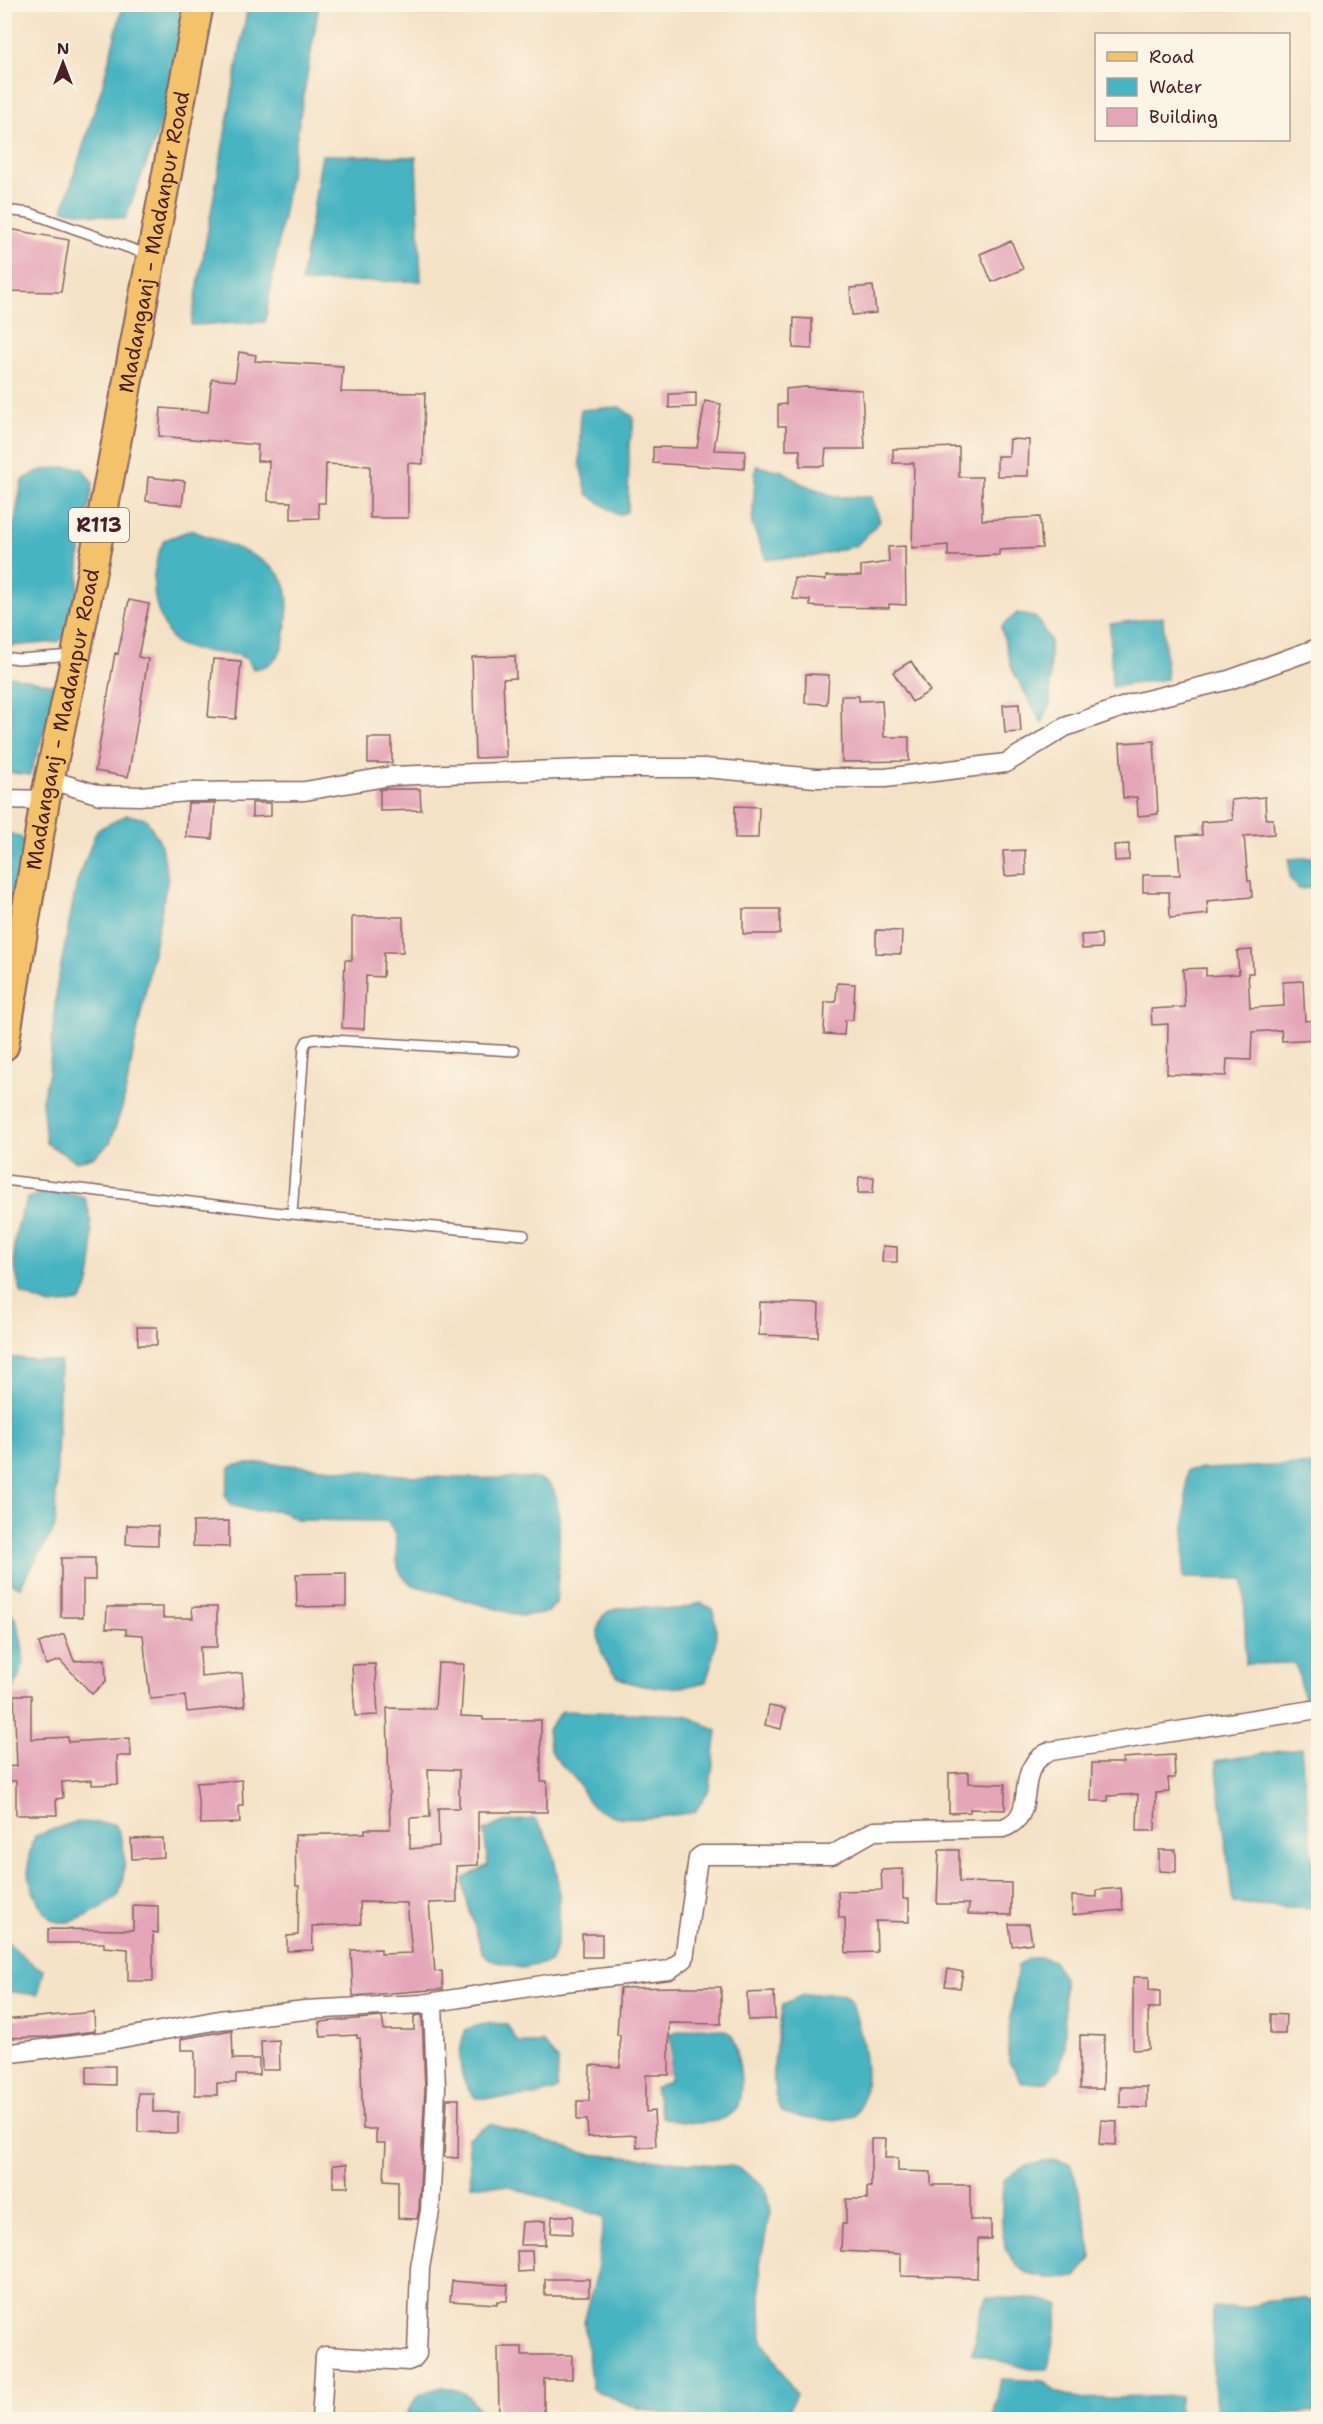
<svg xmlns="http://www.w3.org/2000/svg" width="1323" height="2424" font-family="'Shantell Sans',sans-serif">
<rect width="100%" height="100%" fill="#fcf5e5"/>
<filter id="ink" filterUnits="userSpaceOnUse"><feTurbulence type="fractalNoise" baseFrequency=".0167" numOctaves="2"/><feDisplacementMap in="SourceGraphic" scale="12" xChannelSelector="R" yChannelSelector="G"/><feConvolveMatrix kernelMatrix="1 2 1 2 8 2 1 2 1" color-interpolation-filters="sRGB"/></filter>
<filter id="wash" filterUnits="userSpaceOnUse"><feTurbulence type="fractalNoise" baseFrequency=".008" numOctaves="4" result="noise"/><feDisplacementMap in="SourceGraphic" scale="24" xChannelSelector="R" yChannelSelector="G"/><feGaussianBlur stdDeviation="1.35" result="paint"/><feColorMatrix in="noise" values="0 0 0 0 0 0 0 0 0 0 0 0 0 0 0 0 0 1.4 0 .05"/><feComposite in="paint" operator="in"/></filter>
<g filter="url(#wash)">
<rect width="100%" height="100%" fill="#f4e2c6"/>
<path fill="#46b4c1" stroke="#486a76" stroke-width="1.5" d="M123,5H192L170,101L125,219L63,210L102,87Z
M248,5H319L265,322L191,325Z
M322,155L416,157L421,281L301,282Z
M620,407L633,417V429L629,443L628,507L627,512L618,515L587,494L580,464V415L581,410Z
M756,466L783,471L800,483L836,497H872L880,521L857,545L811,557L766,559L752,524Z
M64,467L82,468L93,484L89,508L81,524L78,595L68,635L57,642L9,646L5,644V574L22,481L38,471Z
M191,530C216,541 270,555 283,581C292,598 286,622 284,640C281,657 269,668 253,669L247,659L238,655C220,653 195,652 178,644C170,639 166,629 162,621C150,593 151,567 164,540Z
M1017,613L1036,618L1050,640V705L1042,723L1012,669L1001,627Z
M1163,617L1167,679L1112,687L1110,624Z
M5,675L59,686L30,775L5,772Z
M127,815L146,819L160,842L168,877L123,1104L110,1143L95,1156L77,1162L46,1143L42,1100L49,1073L57,986L77,882L97,830Z
M5,832L20,837L29,847L5,975Z
M1318,857V887L1299,889L1290,879L1289,859Z
M52,1189L85,1198C94,1224 98,1279 80,1302L50,1305L22,1294C9,1259 12,1231 28,1198Z
M5,1357L60,1362L55,1527L20,1587L5,1581Z
M265,1463C343,1469 429,1481 507,1478C521,1478 545,1475 553,1489C564,1509 558,1579 556,1603L548,1612L521,1616L413,1585C384,1567 407,1544 387,1521L299,1520L277,1510L253,1511L231,1505L225,1495L230,1468L235,1465Z
M1318,1464V1702L1306,1707L1296,1663L1246,1664L1244,1579L1183,1578L1187,1470Z
M701,1603L712,1609C721,1632 713,1659 706,1682C682,1689 644,1691 620,1678C603,1669 586,1621 610,1611C630,1603 653,1609 674,1609C683,1609 693,1605 701,1603Z
M5,1605C18,1614 24,1647 23,1663C21,1678 10,1692 5,1706Z
M562,1711L686,1715L717,1731L710,1788L695,1812C662,1816 613,1829 588,1801C583,1795 581,1786 576,1780C558,1758 551,1763 547,1730Z
M1301,1748L1318,1909L1233,1903L1216,1761Z
M534,1819C563,1847 565,1926 551,1962L521,1968L490,1960L482,1951L466,1898L463,1879L488,1865L484,1831L503,1822Z
M75,1822L115,1824C128,1847 126,1873 118,1897C101,1907 79,1925 58,1922C42,1919 30,1887 29,1872C27,1859 30,1848 35,1836Z
M5,1940L36,1967L44,1970L38,1995L5,1991Z
M1041,1957L1053,1961L1064,1978L1065,2045L1060,2067L1047,2082L1022,2083L1009,2062L1008,2036L1018,1966L1028,1959Z
M827,1993L844,1995L852,2002C862,2037 876,2084 855,2116C828,2123 807,2120 781,2112C766,2080 778,2038 783,2004L803,1995Z
M487,2023L507,2024L518,2043H543L558,2061L557,2089C543,2099 494,2098 476,2098C457,2081 457,2051 466,2029Z
M698,2027C707,2028 721,2027 729,2033C736,2039 737,2051 738,2059C741,2074 743,2090 738,2105C729,2128 680,2125 662,2117L655,2088L670,2080L672,2044L669,2038L671,2033Z
M490,2124L588,2154L738,2167L765,2187L770,2212L760,2264L762,2340L796,2394L789,2410C738,2420 695,2423 643,2409C626,2405 609,2396 592,2389L584,2322L596,2277L604,2217L507,2186L471,2185L468,2138Z
M1057,2161L1070,2164C1082,2195 1087,2225 1091,2258L1076,2277C1065,2277 1050,2279 1039,2277C994,2267 1002,2216 1003,2181C1020,2166 1034,2162 1057,2161Z
M987,2297L1044,2300L1059,2306L1048,2369H1030L972,2353C977,2334 977,2313 987,2297Z
M1302,2298L1318,2303V2412L1219,2417L1213,2379V2307L1241,2309L1262,2302Z
M1001,2379L1044,2381L1056,2392L1078,2399L1180,2396L1178,2419H993Z
M444,2387C467,2391 474,2398 483,2419H406C412,2396 421,2391 444,2387Z"/>
<g id="blocks">
<path fill="#e4a5b8" fill-rule="evenodd" d="M4,228L69,240L61,292L4,291Z
M1011,241L1023,269L992,282L980,254Z
M873,286L876,313L852,315L850,288Z
M794,318L812,319V349L793,348Z
M239,352L256,355L255,361L343,366L341,392L425,393L423,464L408,463V518H370V466L326,464L325,503H318L319,518L291,519V502L268,501L269,461H257L258,445L159,436L161,408L208,412L212,379L235,381Z
M806,387L862,390L865,449H826L824,466H800V450H786V426H778V405L786,404V389Z
M696,393V407L669,408V394Z
M705,401L721,404L714,450L745,451L744,469L653,463V447L697,448Z
M1010,439L1029,440L1028,476H997V456H1009Z
M959,447V477H982V520L1040,517L1042,548L999,550V555L976,556H948V545L912,548L914,463H893V449Z
M148,477L185,481L182,505L146,501Z
M905,546L906,605L889,604V608L826,607L810,606V600L793,599L794,578L826,580V576H861V566L889,562L888,547Z
M129,600L149,604L138,657L148,659L128,777L95,771L115,653L118,654Z
M515,656L516,678L503,679L506,757L475,758L472,657Z
M213,659L241,661L236,719L208,717Z
M911,661L930,691L912,702L893,672Z
M806,674L829,675L827,704L805,703Z
M841,696H859V701L882,700L884,737H909V761L842,762Z
M1019,704L1021,732L1005,733L1003,705Z
M368,738H392V763H368Z
M1154,741L1158,814L1138,816L1137,797L1123,798L1120,743Z
M380,789H420L421,810L380,811Z
M1265,797L1266,819H1273L1274,834L1244,836L1248,881H1251L1252,897L1207,901L1208,914L1170,918L1169,892H1143V875H1180L1177,836L1202,835L1201,822L1233,820L1231,800Z
M188,803H215L212,839L186,837Z
M252,803H271V816L252,817Z
M735,806L759,807L758,838H735Z
M1129,844V860L1115,861L1114,845Z
M1025,850L1026,875L1005,876L1003,851Z
M743,909H780V934H743Z
M352,917H403V952H384L383,977L366,976L364,1029L342,1028L345,960H352Z
M876,930L902,931L901,954L876,953Z
M1101,934L1102,948L1082,949L1081,935Z
M1252,950L1253,973H1248L1250,1008L1284,1006L1283,982L1303,981L1305,1021L1318,1020V1039L1282,1041L1281,1030L1252,1032L1251,1060L1227,1059L1226,1076L1167,1074L1168,1024L1152,1025L1151,1009L1185,1007L1183,969L1206,968V976L1239,974L1237,951Z
M837,983L855,984L853,1020H845L844,1035L824,1034L825,1002H836Z
M859,1177H874L873,1193H858Z
M883,1246L897,1247V1262H882Z
M760,1302L819,1304L818,1337L759,1335Z
M137,1327H157V1345H138Z
M229,1521V1547L193,1546V1522Z
M127,1525L158,1526V1545L126,1544Z
M61,1558H95V1580H83V1617H61Z
M346,1573V1606L297,1607L296,1574Z
M107,1607H163V1618H193L192,1607H217V1647H200L201,1677L242,1673L245,1706L187,1712L185,1696L150,1699L143,1635L126,1634V1629L106,1628Z
M64,1634L74,1661L105,1659L106,1681L92,1694L60,1660L46,1665L39,1643Z
M438,1663L464,1664L461,1716L483,1717V1720H541V1781H547V1812H478V1865L456,1866L457,1902L429,1903L435,1972L442,1971L443,1989L353,1996L351,1950L381,1949V1954L412,1953L407,1903L360,1902L361,1924L312,1926L313,1950L287,1951V1936L298,1935L299,1886H296L295,1835L365,1833V1829H390L387,1708L435,1709ZM428,1769L459,1770V1808H438L439,1846L410,1849V1818L430,1817Z
M375,1664L378,1715L355,1716L352,1665Z
M14,1695H31V1739L68,1737V1742L130,1738L131,1756H117L118,1784L92,1785V1780L62,1782L63,1798L56,1799L57,1815H16V1781H4V1767L17,1766Z
M769,1706L785,1709L781,1729L765,1725Z
M1174,1755L1175,1778H1168L1169,1792L1156,1793L1155,1831H1137L1138,1794L1108,1796V1801H1091L1092,1763H1123L1122,1758Z
M969,1772V1783L1005,1784V1810L970,1809V1812L949,1813V1773Z
M242,1780L243,1806H239L240,1823L201,1824L196,1783Z
M163,1838L164,1857L132,1859L131,1839Z
M939,1850H959V1882L1011,1883V1915L968,1914L969,1904H937Z
M1159,1850H1176V1872L1159,1871Z
M903,1869V1899H909V1922L876,1921L877,1952L846,1953L845,1918H839L838,1891L882,1890L881,1870Z
M1121,1888L1123,1910L1072,1915V1896L1097,1897V1890Z
M133,1905L158,1906V1933L153,1932V1981H128V1949L104,1947V1943H48V1929L133,1930Z
M1009,1924H1029L1032,1943L1012,1946Z
M582,1934H602V1957H582Z
M948,1969L963,1972L960,1988L945,1986Z
M1133,1977H1149V1990L1160,1991V2008H1148L1149,2049L1133,2050Z
M681,1987H721V2024L669,2023V2075H646V2112L654,2111L656,2146L637,2148L636,2135L588,2137L587,2120H577V2101H589L590,2065L620,2067V2035H617L620,1988Z
M774,1992L775,2019L748,2020L747,1993Z
M94,2012L95,2031L47,2037L4,2038V2020Z
M1270,2014L1286,2015L1285,2034H1270Z
M422,2015L425,2088L419,2210L417,2219L398,2218V2181L384,2180L386,2143H376V2129H363L360,2038H357V2035L321,2037L319,2022L382,2017L384,2030H414V2016Z
M232,2030L233,2059H259V2075H236V2083H217V2095H195V2050H181V2039Z
M1080,2035L1104,2036L1103,2089H1080Z
M279,2040L280,2070H262L261,2041Z
M87,2066H115V2085L87,2084Z
M1120,2087H1147V2108L1120,2107Z
M138,2093H153V2112H178V2133L138,2132Z
M447,2099H459L458,2158L444,2157Z
M1101,2120L1117,2121L1116,2145L1099,2144Z
M871,2139H886L885,2158H898V2171L931,2172V2185H970V2220H991V2239H978L977,2278L901,2276V2254L841,2251L842,2224H846V2199H867V2187H871Z
M347,2164L348,2187H333V2165Z
M552,2216H573L572,2234L551,2233Z
M545,2221V2245H520L522,2222Z
M517,2251H532L533,2271L518,2272Z
M545,2279H589V2296H545Z
M452,2281L508,2285L507,2301H497V2304L450,2301Z
M498,2347H522V2355H572V2379H544V2420H499Z"/>
</g>
</g>
<g filter="url(#ink)">
<use href="#blocks" fill-opacity="0" stroke="#866361" stroke-width="1.5"/>
<g fill="none" stroke-linecap="round" stroke-linejoin="round">
<defs>
<path id="lane" d="M4,210L30,213L149,255
M4,657L18,659L73,655
M4,1180L292,1214L524,1235
M292,1214L304,1047L307,1041L315,1039L514,1051"/>
<path id="street" d="M51,780L100,795L139,796L189,792L305,791L391,776L614,768H705L816,778H885L1006,763L1065,727L1134,703L1229,680L1318,648
M4,799L45,800
M4,2054L106,2041L219,2020L305,2010L422,2004L555,1983L669,1970L684,1959L698,1858L702,1855H832L874,1831L1003,1828C1042,1815 1009,1768 1051,1751L1318,1709
M321,2420L325,2356L408,2361L413,2359L417,2354L420,2268L430,2211L436,2088L433,2002"/>
<g id="primary">
<path id="s1" d="M4,1046L45,800L76,655L199,4"/>
</g>
</defs>
<use href="#lane" stroke="#866361" stroke-width="12"/>
<use href="#street" stroke="#866361" stroke-width="21"/>
<use href="#primary" stroke="#866361" stroke-width="32"/>
<use href="#lane" stroke="#fff" stroke-width="9"/>
<use href="#street" stroke="#fff" stroke-width="18"/>
<use href="#primary" stroke="#f3c26a" stroke-width="28"/>
</g>
</g>
<g text-anchor="middle" dominant-baseline="central" stroke-width="6" stroke-linejoin="round" paint-order="stroke">
<rect fill="#fcf5e5" stroke="#7f5f63" stroke-width="1.5" x="69" y="508" width="60" height="34" rx="4.5"/>
<g font-size="20" font-weight="bold" fill="#4a1f2b">
<text x="99" y="525">R113</text>
</g>
<g font-size="21" fill="#4a1f2b" stroke="#fcf5e5">
<text stroke="none"><textPath href="#s1" startOffset="818">Madanganj - Madanpur Road</textPath></text>
<text stroke="none"><textPath href="#s1" startOffset="332">Madanganj - Madanpur Road</textPath></text>
</g>
</g>
<rect width="1323" height="2424" fill="none" stroke="#fcf5e5" stroke-width="24"/>
<rect x="1095" y="33" width="195" height="108" fill="#fcf5e5" stroke="#b59f9b" stroke-width="1.5"/>
<rect x="1107" y="52" width="30" height="9" fill="#f3c26a" stroke="#b59f9b" stroke-width="1.5"/>
<text x="1149" y="63" font-size="18" fill="#4a1f2b">Road</text>
<rect x="1107" y="78" width="30" height="18" fill="#46b4c1" stroke="#b59f9b" stroke-width="1.5"/>
<text x="1149" y="93" font-size="18" fill="#4a1f2b">Water</text>
<rect x="1107" y="108" width="30" height="18" fill="#e4a5b8" stroke="#b59f9b" stroke-width="1.5"/>
<text x="1149" y="123" font-size="18" fill="#4a1f2b">Building</text>
<g transform="translate(63 63)" stroke="#fcf5e5" stroke-width="4.5" paint-order="stroke">
<path d="M0-4.5L10 22L0 15L-10 22Z" fill="#4a1f2b"/>
<text y="-9" font-size="16" font-weight="bold" text-anchor="middle" fill="#4a1f2b">N</text>
</g>
</svg>
